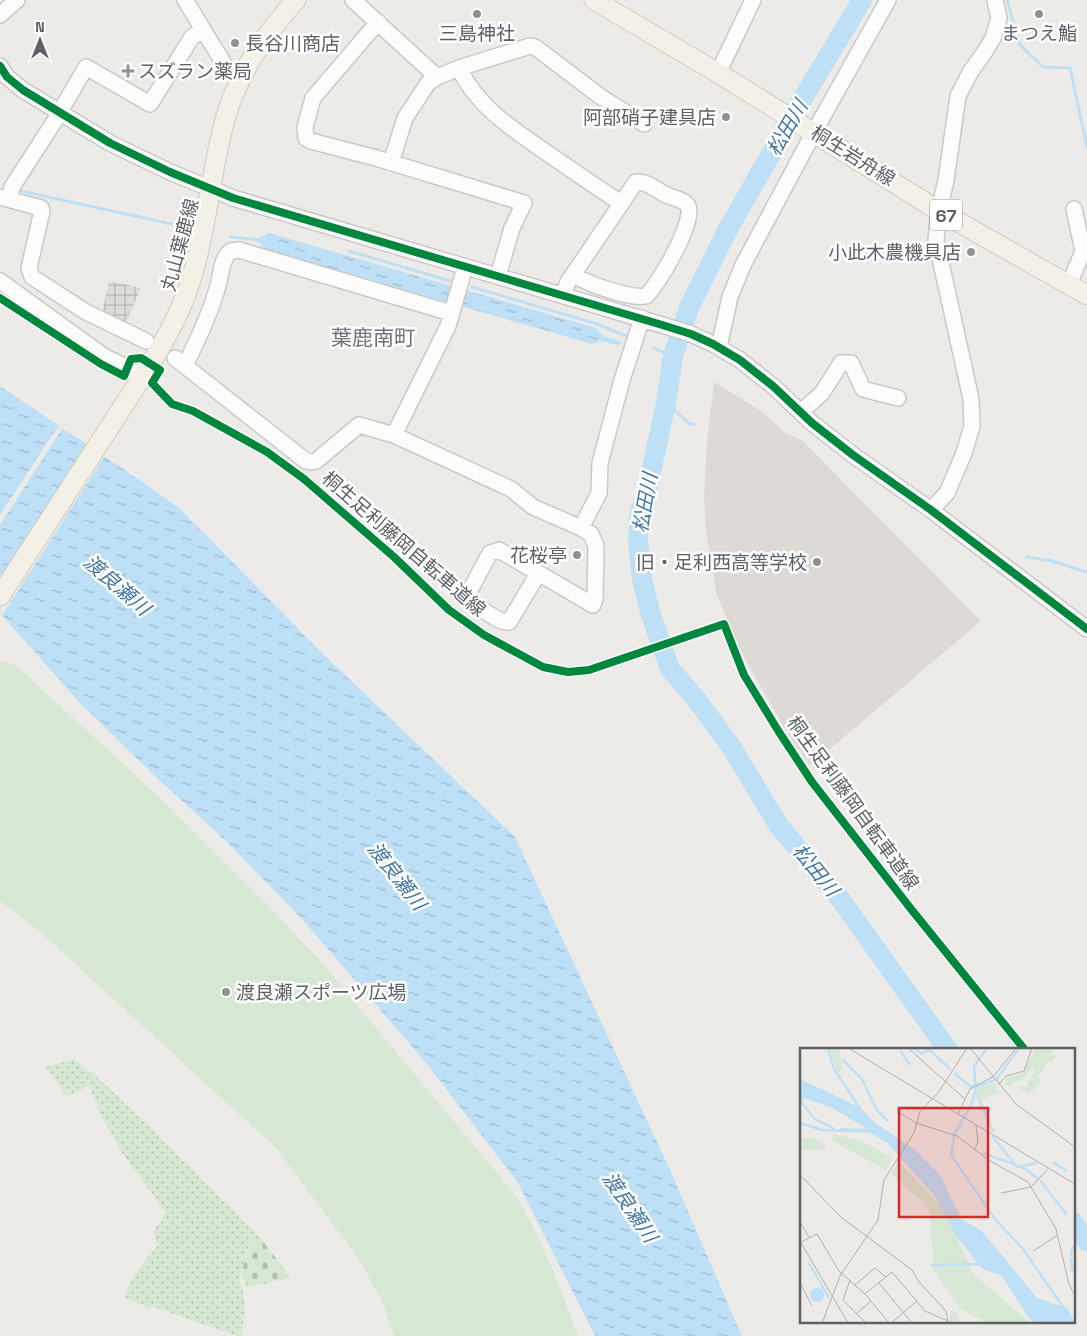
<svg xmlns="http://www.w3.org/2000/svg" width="1087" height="1336" font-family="'Space Grotesk','Noto Sans JP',sans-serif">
<defs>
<pattern id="industrial-grid" width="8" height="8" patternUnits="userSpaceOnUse" patternTransform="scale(1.25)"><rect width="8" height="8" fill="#dedcd9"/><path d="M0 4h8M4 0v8" fill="none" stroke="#b7b6b4"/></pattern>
<pattern id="grass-dots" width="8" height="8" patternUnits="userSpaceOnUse" patternTransform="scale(1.25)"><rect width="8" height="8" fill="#d6e8d3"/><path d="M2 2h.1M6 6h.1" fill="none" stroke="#b1bfaf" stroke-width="1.8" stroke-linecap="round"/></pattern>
<pattern id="cemetery-stones" width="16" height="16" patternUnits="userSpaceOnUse" patternTransform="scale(1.25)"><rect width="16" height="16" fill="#d6e8d3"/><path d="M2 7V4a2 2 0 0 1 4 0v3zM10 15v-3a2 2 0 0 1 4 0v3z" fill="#b1bfaf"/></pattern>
<pattern id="water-ripples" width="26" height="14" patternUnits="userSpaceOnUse" patternTransform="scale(1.25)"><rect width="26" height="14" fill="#bde0f6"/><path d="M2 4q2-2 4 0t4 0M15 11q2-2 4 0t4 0" fill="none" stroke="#9db9cb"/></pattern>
</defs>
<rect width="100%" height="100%" fill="#edebe7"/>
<path fill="url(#industrial-grid)" d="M109,281L141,288L125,325L102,313Z"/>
<path fill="#dddad6" d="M714,382L760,410L784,432L803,441L981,621L810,766L785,729L736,643L716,592L706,531L704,495L707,441Z"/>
<path fill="url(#grass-dots)" d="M74,1059L98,1078L138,1116L262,1240L250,1241L239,1280C247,1297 245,1318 241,1336H237L154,1307L150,1308L124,1298L133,1276L158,1245L153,1231L166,1213L122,1153L101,1115L89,1086L68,1096L65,1095L46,1067Z"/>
<path fill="url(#cemetery-stones)" d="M262,1240L291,1278L248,1287L241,1275L250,1241Z"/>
<path fill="#d6e8d3" d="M3,661L13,664L21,670L160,798L269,906L322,963L512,1191C542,1235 559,1286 578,1336H394L383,1303L360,1261L277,1149L38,930L0,901V662Z"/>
<path fill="url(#water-ripples)" d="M269,233L596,328C604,339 610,337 621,342V344L617,345L600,341L592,344L264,249L257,239Z
M0,386L144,483L179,508L326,657L515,837L670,1170L742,1336H595L518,1183L427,1064L302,919L229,844L156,777L80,703L0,613Z"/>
<path fill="#edebe7" d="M60,423L64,426L0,525V515Z
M92,445L106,454L1,617L0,586Z"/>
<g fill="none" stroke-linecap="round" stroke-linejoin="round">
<path stroke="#bde0f6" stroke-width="3" d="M1007,0L1020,45L1043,67L1070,68L1087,147
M21,191L176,225
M231,237L260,240
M349,251L450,281
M472,287L597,324L626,336
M653,348L673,356
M666,403L690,424H694
M1027,557L1052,561L1087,572"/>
<path stroke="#bde0f6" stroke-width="20" d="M862,0L803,98L727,231L689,308L673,356L666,403L646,495L640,511L638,540L642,579L650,612L670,669L696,699L732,748L779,826L841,900L948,1050
M1073,1222L1087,1241"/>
<defs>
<path id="minor" d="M185,0L226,67L242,76
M353,0L437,77
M0,15L17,0
M378,22L313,98L305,127L306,138L311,141L376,158L524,203L512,228L498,276
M0,66L7,77L23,90L110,143L170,172L233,198L659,324L691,334L713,344L740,360L774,387L812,423L853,455L931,510L1087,629
M459,68C477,107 514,130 547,153C572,170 596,187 621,203
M718,73L753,0
M391,163L405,118L428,83L437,77L459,68L530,46L535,47L601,97L644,124
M0,197L41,208L42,211L29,268L32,277L86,312L146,341
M10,199L12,187L54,122L86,67L150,104L192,37L202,30
M0,281L105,357L143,375
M1069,285L1083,251L1074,209
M563,295L568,282L636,182C646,181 656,189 664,194C672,198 684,199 688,206C696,220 658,286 646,296C630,299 588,284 574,275
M719,347L730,297L743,265L814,132L888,0
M175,358L306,461L311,462L316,461L359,425L394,435L511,489L533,507L581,528L591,534L596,546L595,599L593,605L499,550L490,553L470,590V599L473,603C481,608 500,624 509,622L538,574
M185,365C199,338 211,312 219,282C221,272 222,257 231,251L239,250L451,313
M801,412L822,393L841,363H851L863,389L898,398
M394,435L448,326L465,267
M931,510L947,493L964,453L972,426L971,399L936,240L939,211L946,180L958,96L971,71L984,53L993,38L999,18L995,0
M581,528L599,493L600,463L622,380L642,318"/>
<path id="major" d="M594,0L718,73L939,211L1087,295
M0,596C36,540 73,484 109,428C134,389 162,350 181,307C207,246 208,179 226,116C239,72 265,34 296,0"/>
</defs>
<use href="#minor" stroke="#c9c9c8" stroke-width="18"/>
<use href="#major" stroke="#d4cbb6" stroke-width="21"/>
<use href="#minor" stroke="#fcfcfb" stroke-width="15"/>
<use href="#major" stroke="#f3f0e8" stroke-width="19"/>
<defs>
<path id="cycleway" d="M0,66L7,77L23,90L110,143L170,172L233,198L659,324L691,334L713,344L740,360L774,387L812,423L853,455L931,510L1087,629
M0,298L101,364L124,376L131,359L141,358L160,370L152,383L172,404L193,411L267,452L304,479L394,557L449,610L484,635L543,667L568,672L589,670L724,624L744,675L779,732L812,782L911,909L1025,1050"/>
</defs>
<use href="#cycleway" stroke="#fff" stroke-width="11"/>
<use href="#cycleway" stroke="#00873e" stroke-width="8"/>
</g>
<g fill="#8f9192" stroke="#fff" stroke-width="2">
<circle cx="477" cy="14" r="5"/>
<circle cx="1039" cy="14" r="5"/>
<circle cx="235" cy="43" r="5"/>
<path d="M125.5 63.5h5v5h5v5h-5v5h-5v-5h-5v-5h5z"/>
<circle cx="726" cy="117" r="5"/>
<circle cx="971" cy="252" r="5"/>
<circle cx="577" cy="555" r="5"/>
<circle cx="817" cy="562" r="5"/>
<circle cx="226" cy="992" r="5"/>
</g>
<g text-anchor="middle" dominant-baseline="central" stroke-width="5" stroke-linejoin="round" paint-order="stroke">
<rect fill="#fff" stroke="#8e9093" stroke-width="1" x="930" y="199.5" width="32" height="31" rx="4"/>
<g font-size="18" font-weight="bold" fill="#5d6165">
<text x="946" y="215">67</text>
</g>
<g font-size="19" fill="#5d6165" stroke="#fff" text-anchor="end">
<text x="477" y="33" text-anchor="middle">三島神社</text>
<text x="1039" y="33" text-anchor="middle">まつえ鮨</text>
<text x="245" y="43" text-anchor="start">長谷川商店</text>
<text x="138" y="71" text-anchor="start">スズラン薬局</text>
<text x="716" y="117">阿部硝子建具店</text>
<text x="961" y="252">小此木農機具店</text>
<text x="567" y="555">花桜亭</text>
<text x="807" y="562">旧・足利西高等学校</text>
<text x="236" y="992" text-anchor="start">渡良瀬スポーツ広場</text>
</g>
<g font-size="19" fill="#5d6165" stroke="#fff">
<text transform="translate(853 156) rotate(32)">桐生岩舟線</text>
<text transform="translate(180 245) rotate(-75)">丸山葉鹿線</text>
<text transform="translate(404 544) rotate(41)">桐生足利藤岡自転車道線</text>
<text transform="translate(853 803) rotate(54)">桐生足利藤岡自転車道線</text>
</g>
<g font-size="20" font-style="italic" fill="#4276a6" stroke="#fff">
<text transform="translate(787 128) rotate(-60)">松田川</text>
<text transform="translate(645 503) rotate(-80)">松田川</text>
<text transform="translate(117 585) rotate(41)">渡良瀬川</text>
<text transform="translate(816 870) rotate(51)">松田川</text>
<text transform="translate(397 876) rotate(52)">渡良瀬川</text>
<text transform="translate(630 1207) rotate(56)">渡良瀬川</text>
</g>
<g font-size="21" fill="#6e7377" stroke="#fff">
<text x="373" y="337">葉鹿南町</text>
</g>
</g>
<g transform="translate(800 1048)">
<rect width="275" height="275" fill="#edebe7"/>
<path d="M235,0H253L252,6L256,8L253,13H248L238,28L241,34L229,46L217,39L227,38L234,24L235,20H232L222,32L215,33L209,38L205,37V30L223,25ZM195,35L197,45L183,51L180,49L177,40Z" fill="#d6e8d3"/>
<path d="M4,54L19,71L41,80L39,84L11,70L1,56Z" fill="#f4eede"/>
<path d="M30,0H39L43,23L37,24Z" fill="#d6e8d3"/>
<path d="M34,86L61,93L93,110L86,122L31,92ZM2,90H15L27,98L22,102H2ZM99,114L142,159L174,227L230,275H188L160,261L156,265L160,269L157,275L149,274L151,262L155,265L160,260L134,222L130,166L122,154L90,125Z" fill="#d6e8d3"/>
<path d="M0,31L61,60L74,74L114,101L141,128L161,171L182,183L237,250L267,260L275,275H235L228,269L202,228L185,222L177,214L156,188L134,147L87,95L71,85L39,84L41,80L68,81L31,59L4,50L1,56ZM10 247a7 7 0 1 1 14 0a7 7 0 1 1-14 0Z" fill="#bde0f6"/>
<path fill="none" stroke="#bde0f6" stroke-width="2.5" d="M28,0L34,21L61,62M113,0L122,6L129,1L151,22M219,0L197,31L176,39L172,55L155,85L151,107L195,171L223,201L266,263M100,2L110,17M43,12L62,31L76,60M154,25L171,39L176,36M176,39L174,18L187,0M176,44L193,84M2,55L15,71L35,81M76,61L88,73M0,75L22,82L43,83M192,88L217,119L237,115M183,105L226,121L238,131M253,114L267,123M240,132L267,167M9,215L29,250M131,217L180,216M272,223L271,204L275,197"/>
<path fill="none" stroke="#afb0af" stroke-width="1" d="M48,0L275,136M108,0L165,51M170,0L216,56L275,99M198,37L206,28L224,23L232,0M97,63L116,75L157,88L190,113L228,134L256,181L269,236L275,248M158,66L170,41L194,28L216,0M175,101L178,94L176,77M0,127L42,170L112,222L119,234L146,263L148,275M201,145L231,139L248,121M0,174L9,189M0,193L48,275M1,194L17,186L39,223L65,246L89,275M233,203L258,187M50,232L43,252L66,275M0,235L12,258M79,235L112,275M55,237L75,220L86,229M65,246L92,224L125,263L148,273M56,266L71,253M22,275L40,228L78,172L84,132L114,85L120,63L138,45L167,0M91,275L117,253"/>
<path fill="#d62828" fill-opacity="0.15" stroke="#d62828" stroke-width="2.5" d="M99,60H188V169H99Z"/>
<rect width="275" height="275" fill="none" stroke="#5d6165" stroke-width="2.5"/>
</g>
<g transform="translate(40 40)" stroke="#ffffff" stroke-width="4" paint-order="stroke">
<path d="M0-4L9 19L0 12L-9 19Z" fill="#5d6165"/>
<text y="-8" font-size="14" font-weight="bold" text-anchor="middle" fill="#5d6165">N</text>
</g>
</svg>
